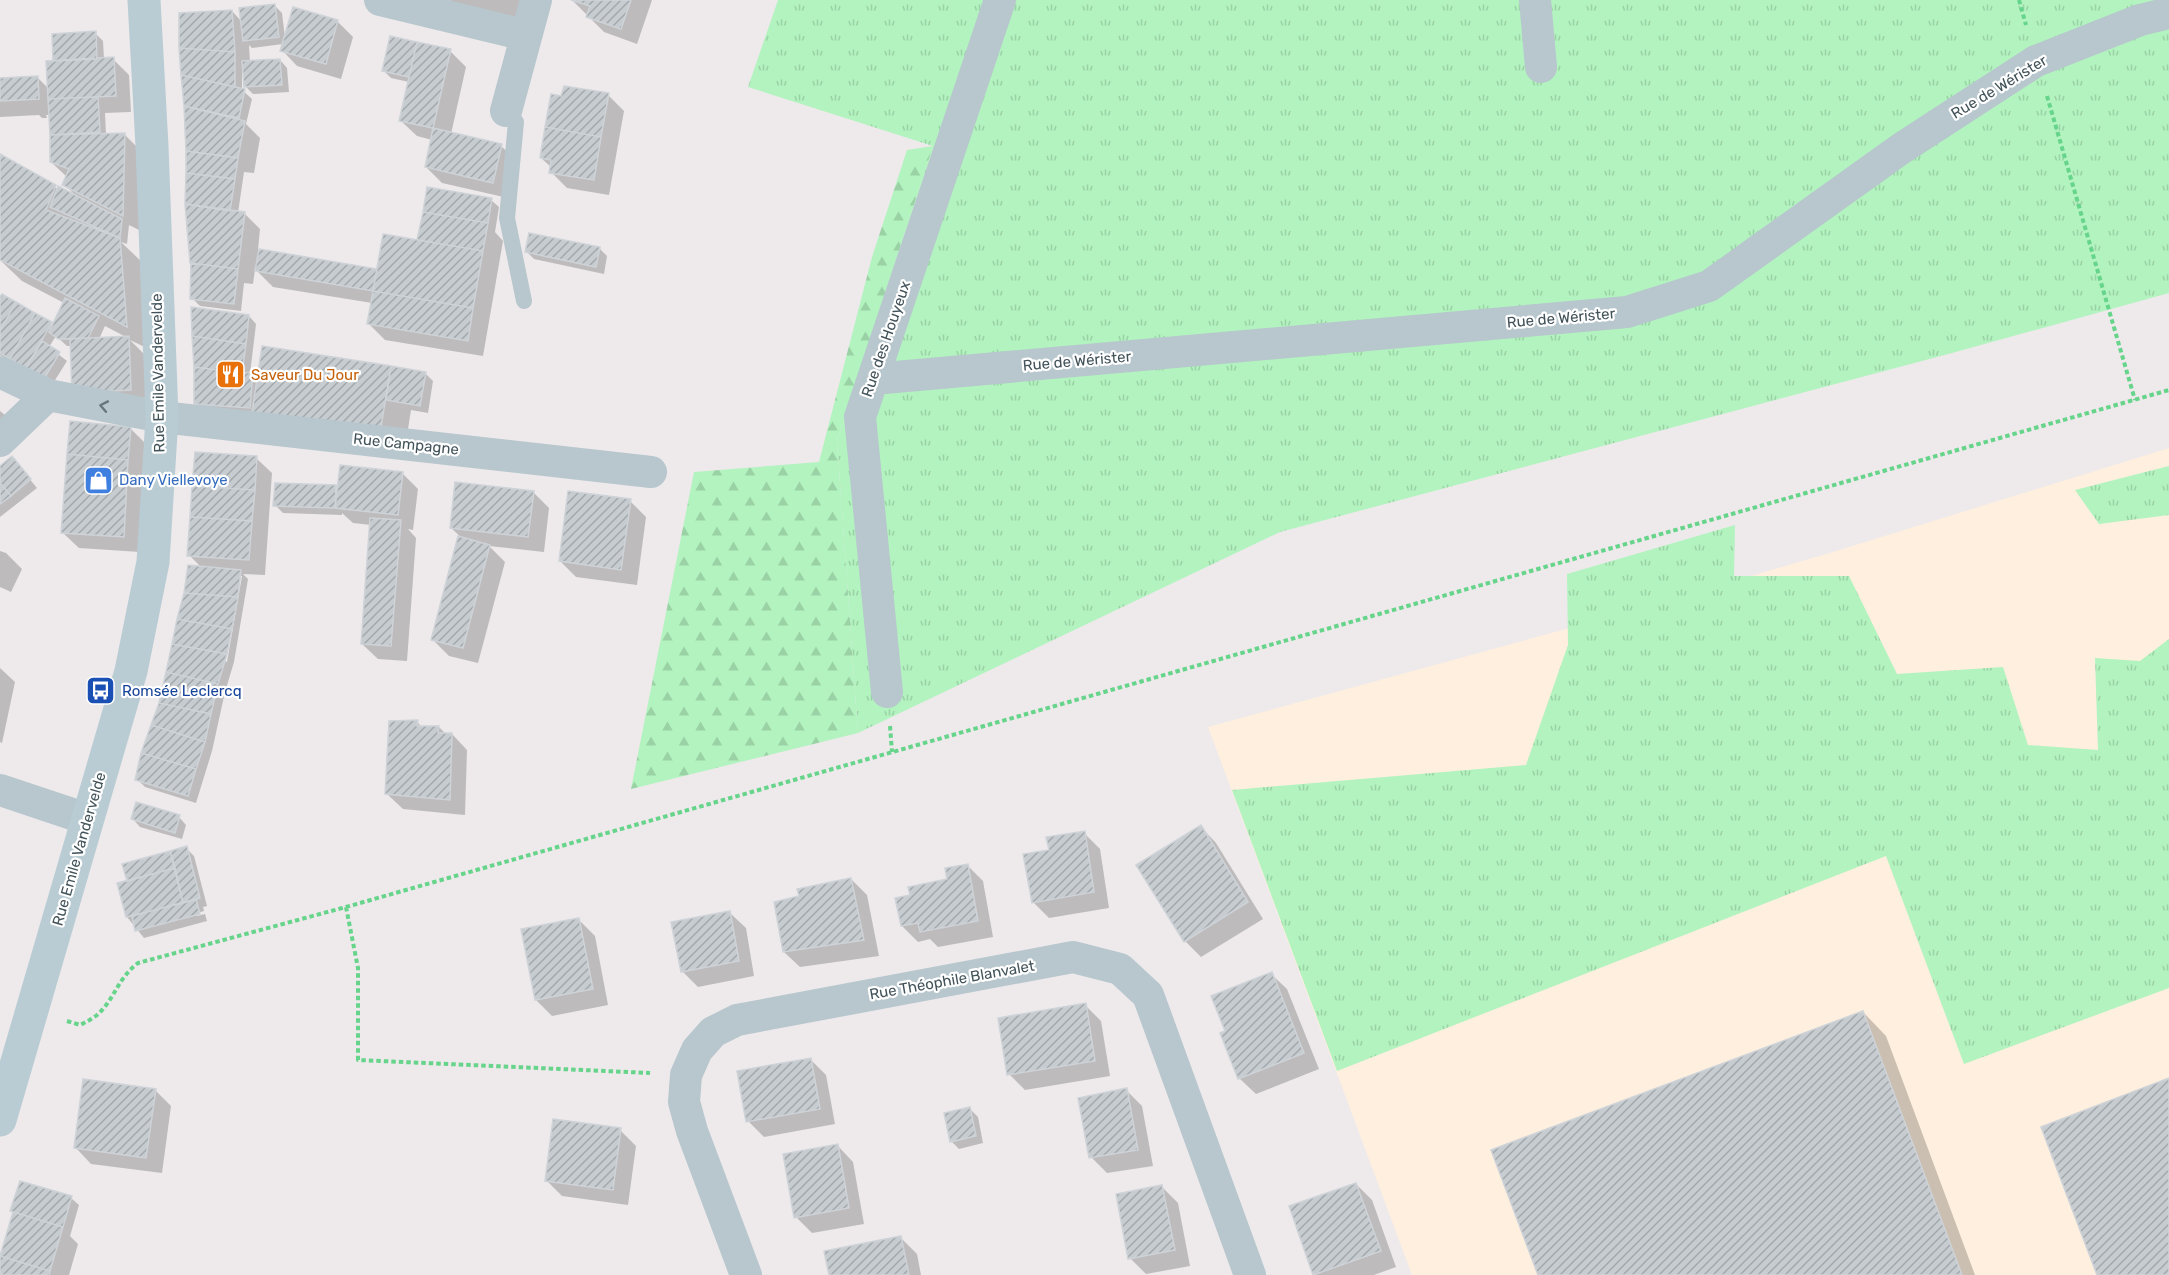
<svg xmlns="http://www.w3.org/2000/svg" width="2169" height="1275" font-family="Rubik,sans-serif">
<defs>
<pattern id="grass-tufts" width="24" height="20" patternUnits="userSpaceOnUse" patternTransform="scale(1.5)"><rect width="24" height="20" fill="#b2f3bf"/><path d="M3 7l-1-3M5 7V3M7 7l1-3M15 17l-1-3M17 17v-4M19 17l1-3" fill="none" stroke="#9ad2a6"/></pattern>
<pattern id="forest-firs" width="22" height="20" patternUnits="userSpaceOnUse" patternTransform="scale(1.5)"><rect width="22" height="20" fill="#b2f3bf"/><path d="M5 1l3.5 6h-7zM16 11l3.5 6h-7z" fill="#9ad2a6"/></pattern>
<pattern id="building-hatch" width="6" height="6" patternUnits="userSpaceOnUse" patternTransform="scale(1.5)"><rect width="6" height="6" fill="#c7ccd1"/><path d="M-1 1l2-2M0 6l6-6M5 7l2-2" fill="none" stroke="#a3a8ad"/></pattern>
</defs>
<rect width="100%" height="100%" fill="#eeeaeb"/>
<path fill="#feefdf" d="M2169,448V1275H1412L1208,727L1610,617L1833,552Z"/>
<path fill="url(#grass-tufts)" d="M778,0H2169V293L1952,353L1280,532L858,733L837,441L933,146L748,87Z
M2169,466V515L2099,524L2075,490Z
M1735,525L1734,576H1849L1897,674L2003,667L2028,745L2098,750L2095,658L2140,661L2169,639V988L1964,1064L1886,856L1337,1071L1232,790L1526,765L1568,645L1567,574Z"/>
<path fill="url(#forest-firs)" d="M933,146L837,441L858,733L631,789L694,472L819,462L872,257L907,150Z"/>
<path fill="#0003" fill-rule="evenodd" d="M449,0H531L520,21L452,2Z
M572,0H652L637,44L604,32Z
M275,6L282,13L285,38L337,21L353,37L341,79L297,66L282,50L283,44L252,48L249,45L250,62L280,60L287,68L289,92L253,94L246,87L244,68H242V90L252,99L246,124L260,138L254,173L244,172L238,213H244L260,229L258,250L378,271L419,242L491,200L499,207L495,232L503,241L483,356L385,340L369,324L372,303L273,287L255,269L253,284L244,283L241,311L200,306L192,298L186,106L232,11L242,22Z
M95,33L103,41L104,59H113L129,75L131,112L105,113L106,135L124,134L140,150L139,230L129,225L127,244L121,242L143,263L149,349L130,340L144,354L146,405L89,408L71,346H67L56,336L49,347L67,361L52,385L0,355V295L53,326L64,303L22,281L0,260V156L58,189L77,197L64,184L67,177L51,162L50,115H46L47,118H42L39,115L0,117V80L38,78L49,89L55,62ZM105,326L128,338L99,339Z
M391,37L450,51L466,67L451,134L501,146L517,161L508,198L442,183L426,167L432,140L417,136L401,121L409,82L391,78L384,71Z
M608,95L624,111L609,195L567,188L551,172L552,168L541,158L563,98Z
M600,249L607,256L604,274L534,259L526,251Z
M193,309L249,316L256,324L250,374H253L258,379L263,348L425,373L433,381L428,413L411,410L404,455L277,435L265,423L211,419L195,403ZM201,366L250,373V376L201,369Z
M0,411L5,415L0,440Z
M130,428L146,444L140,552L79,548L63,533Z
M256,458L272,473L265,575L243,574L248,579L234,662L225,692L212,751L196,803L145,787L137,779L201,567L189,555ZM239,576H242L227,662L224,661Z
M19,466L37,488L0,517V469Z
M402,473L418,489L413,530L408,529L416,538L407,661L378,659L362,644L371,525L353,523L342,513V515L283,513L275,505L336,486L339,490Z
M533,492L549,508L544,552L489,546L505,562L478,663L449,656L433,640L463,539L451,528Z
M630,501L646,517L637,585L576,577L560,561Z
M0,551L6,553L22,569L11,592L0,587Z
M0,668L15,682L2,743L0,742Z
M417,722L423,728L439,727L446,734H452L467,750L465,815L403,809L387,794Z
M179,817L186,825L182,839L140,827L133,819Z
M1201,827L1216,843L1263,919L1201,957L1185,941Z
M1084,833L1100,849L1109,908L1049,918L1033,902L1051,852Z
M186,848L194,856L207,906L203,907L204,911L197,913V916L205,914L207,921L144,938L127,917L119,884L129,882Z
M967,865L983,881L993,937L938,947L930,939L918,942L902,926L912,897L948,880Z
M851,879L867,895L879,956L800,967L784,952L800,898Z
M730,913L746,928L754,976L698,987L682,971Z
M579,920L595,936L608,1005L552,1016L536,1000Z
M1271,974L1287,989L1319,1069L1256,1094L1240,1079L1222,1034L1227,1032Z
M1085,1005L1101,1021L1110,1076L1025,1090L1009,1074Z
M1863,1012L1886,1036L1975,1275H1539Z
M810,1059L826,1075L835,1124L764,1137L748,1121Z
M155,1090L171,1106L162,1173L91,1164L76,1148Z
M1126,1090L1142,1106L1153,1166L1107,1173L1091,1157Z
M970,1109L978,1117L983,1143L959,1149L951,1141Z
M620,1130L636,1146L628,1205L562,1196L546,1180Z
M838,1146L853,1162L864,1224L812,1233L796,1217Z
M1356,1184L1372,1200L1396,1267L1374,1275H1315L1291,1207Z
M1162,1187L1178,1203L1190,1266L1146,1274L1130,1258Z
M71,1198L79,1205L70,1236L78,1244L69,1275H0V1260L14,1213L12,1210Z
M901,1238L917,1254L921,1275H831Z"/>
<path fill="url(#building-hatch)" stroke="#ced3d8" stroke-width="1.5" d="M571,0H631L621,29L586,17L590,6Z
M275,4L279,37L243,41L239,8Z
M293,7L338,20L326,64L280,51Z
M232,10L235,52L179,48V13Z
M96,31L97,59L53,61L52,34Z
M390,36L417,42L409,77L382,71Z
M417,42L451,49L433,128L399,121Z
M179,48L235,52V87L181,75Z
M114,57L116,96L48,99L46,61Z
M280,59L282,85L244,87L242,61Z
M181,75L245,89L239,118L184,106Z
M38,76L39,99L0,101V78Z
M564,86L609,93L601,137L545,127L551,94L561,96Z
M98,97L100,132L50,135L48,99Z
M184,106L245,121L238,158L186,151Z
M545,127L601,137L594,180L549,173L551,160L540,158Z
M433,128L502,144L493,183L425,167Z
M125,133L123,216L62,185L69,169L50,162V135Z
M186,151L238,158L235,179L186,173Z
M0,154L56,185L46,210L120,238L127,327L0,260Z
M186,173L235,179L230,211L185,204Z
M58,186L122,219L120,238L50,207Z
M427,187L492,198L488,223L423,212Z
M185,204L245,212L238,269L190,263Z
M423,212L488,223L483,251L417,240Z
M529,233L600,247L596,267L525,252Z
M383,234L483,251L473,308L373,291Z
M259,249L377,269L373,291L255,271Z
M191,263L238,269L234,304L190,299Z
M373,291L473,308L468,341L367,324Z
M2,294L16,302L0,331V297Z
M65,298L99,316L88,338L58,339L49,332Z
M16,302L35,313L10,359L0,353V331Z
M191,307L249,315L246,344L192,336Z
M35,313L52,322L26,368L10,359Z
M129,336L131,390L72,393L70,339Z
M192,336L246,344L242,373L194,367Z
M42,341L60,352L44,379L26,368Z
M262,346L391,366L380,433L252,412Z
M391,366L426,372L420,406L386,400Z
M194,367L242,373L253,372L250,408L194,404Z
M70,421L131,427L128,460L67,454Z
M195,452L257,456L255,490L192,486Z
M67,454L128,460L124,537L61,533Z
M12,456L31,479L11,496L0,483V466Z
M340,465L403,472L398,515L335,508Z
M455,482L534,491L528,537L450,528Z
M0,483L11,496L0,504Z
M275,483L336,485L335,508L273,506Z
M192,486L255,490L252,521L190,517Z
M568,491L631,499L621,570L559,561Z
M190,517L252,521L249,560L187,556Z
M370,518L401,520L391,646L361,644Z
M458,536L490,545L463,648L431,640Z
M188,565L241,570L238,597L184,593Z
M184,593L238,597L232,629L177,619Z
M177,619L232,629L227,654L172,644Z
M172,644L227,654L218,684L166,672Z
M166,672L218,684L211,714L159,703Z
M159,703L211,714L205,742L151,725Z
M418,720L417,726H439L438,733H452L450,800L385,794L389,721Z
M151,725L205,742L196,769L141,753Z
M141,753L196,769L188,796L135,780Z
M136,802L180,815L175,833L131,819Z
M1201,825L1248,902L1184,942L1136,865Z
M1085,831L1094,892L1032,903L1023,854L1049,850L1046,837Z
M187,846L200,898L183,903L170,851Z
M170,851L175,868L127,881L122,864Z
M968,864L978,921L920,932L918,923L901,926L895,898L910,895L908,887L947,879L945,868Z
M175,868L183,903L126,917L117,883Z
M851,878L864,940L783,952L774,902L799,896L797,889Z
M196,899L200,914L135,931L132,916Z
M730,911L739,961L681,972L671,922Z
M579,918L593,989L535,1000L521,929Z
M1272,972L1304,1053L1238,1079L1220,1033L1225,1031L1211,996Z
M1086,1003L1095,1061L1007,1075L998,1018Z
M1863,1011L1962,1275H1538L1491,1150Z
M811,1058L820,1109L746,1122L737,1071Z
M2169,1078V1275H2097L2041,1127Z
M83,1079L156,1089L146,1158L74,1148Z
M1127,1088L1138,1150L1089,1158L1078,1098Z
M970,1107L976,1136L950,1142L944,1113Z
M553,1119L621,1128L613,1190L545,1181Z
M838,1144L849,1208L794,1218L783,1154Z
M20,1181L72,1196L63,1227L10,1211Z
M1356,1183L1381,1251L1313,1275L1289,1206Z
M1162,1185L1175,1250L1128,1259L1116,1194Z
M13,1212L63,1227L50,1271L0,1256Z
M901,1236L909,1275H829L824,1251Z
M0,1256L50,1271L49,1275H0Z"/>
<g fill="none" stroke-linecap="round" stroke-linejoin="round">
<path stroke="#66d48a" stroke-width="4" stroke-dasharray="4.5 3" stroke-linecap="butt" d="M2019,0L2026,25
M2047,96L2135,400
M890,726L892,752
M346,907L358,968V1060L650,1073
M67,1021L80,1025C86,1022 92,1019 97,1015C115,999 117,979 138,963L346,907L2169,390"/>
<path stroke="#b7c7cd" stroke-width="16" d="M506,111L516,122L507,218L524,301"/>
<path stroke="#b7c7cd" stroke-width="32" d="M380,0L525,35
M1535,0L1541,67
M506,111L536,0
M0,372L48,395L162,417L651,472
M873,379L1627,312L1709,286L1902,148L2036,61L2140,20L2169,13
M0,441L48,395
M887,692L860,417L1000,0
M0,790L87,819
M746,1275L692,1131L684,1102L686,1075L697,1050L713,1032L737,1020L1073,957L1120,969L1148,995L1250,1275"/>
<path stroke="#b9ccd4" stroke-width="33" d="M0,1120L131,671L153,562L162,417L152,146L144,0"/>
</g>
<defs><path id="oneway-chevron" d="M-2-3.5L2.5 0L-2 3.5" fill="none" stroke-width="1.6" stroke-linecap="round" stroke-linejoin="round" transform="scale(1.5)"/></defs>
<use stroke="#65767c" href="#oneway-chevron" transform="translate(104 406) rotate(-169)"/>
<defs>
<symbol id="restaurant-square" viewBox="-11 -11 22 22"><rect x="-9" y="-9" width="18" height="18" rx="4" fill="#e8710a" stroke="#fff"/><path d="M-5-6h1v4h1v-4h1v4h1v-4h1v5L-1.5 .5V6h-2V.5L-5-1ZM5-6V6H3V1.5H1.5Q1.5-4 5-6Z" fill="#fff"/></symbol>
<symbol id="shop-square" viewBox="-11 -11 22 22"><rect x="-9" y="-9" width="18" height="18" rx="4" fill="#3f7fe0" stroke="#fff"/><path d="M-5-2.5h2.3a2.7 3.5 0 0 1 5.4 0H5L5.5 6h-11ZM-1.5-2.5h3a1.5 2.3 0 0 0-3 0Z" fill="#fff"/></symbol>
<symbol id="bus-square" viewBox="-11 -11 22 22"><rect x="-9" y="-9" width="18" height="18" rx="4" fill="#1a4fb4" stroke="#fff"/><path d="M-5-6H5V4H4V6H2V4H-2V6H-4V4H-5ZM-3.5-4V0h7V-4ZM-3.5 1.2v1.5H-2V1.2ZM2 1.2v1.5H3.5V1.2Z" fill="#fff"/></symbol>
</defs>
<g fill-rule="evenodd">
<use href="#restaurant-square" x="214" y="358" width="33" height="33"/>
<use href="#shop-square" x="82" y="464" width="33" height="33"/>
<use href="#bus-square" x="84" y="674" width="33" height="33"/>
</g>
<g text-anchor="middle" dominant-baseline="central" stroke-width="4.5" stroke-linejoin="round" paint-order="stroke">
<g font-size="15" fill="#42535a" stroke="#fff">
<text transform="translate(1999 87) rotate(-31)">Rue de Wérister</text>
<text transform="translate(1561 318) rotate(-5)">Rue de Wérister</text>
<text transform="translate(886 339) rotate(-71)">Rue des Houyeux</text>
<text transform="translate(1077 361) rotate(-5)">Rue de Wérister</text>
<text transform="translate(158 373) rotate(-91)">Rue Emile Vandervelde</text>
<text transform="translate(406 444) rotate(6)">Rue Campagne</text>
<text transform="translate(79 849) rotate(-74)">Rue Emile Vandervelde</text>
<text transform="translate(952 980) rotate(-10)">Rue Théophile Blanvalet</text>
</g>
<g font-size="15" fill="#c56008" stroke="#fff" text-anchor="start">
<text x="251" y="375">Saveur Du Jour</text>
</g>
<g font-size="15" fill="#366cbe" stroke="#fff" text-anchor="start">
<text x="119" y="480">Dany Viellevoye</text>
</g>
<g font-size="15" fill="#164399" stroke="#fff" text-anchor="start">
<text x="122" y="691">Romsée Leclercq</text>
</g>
</g>
</svg>
